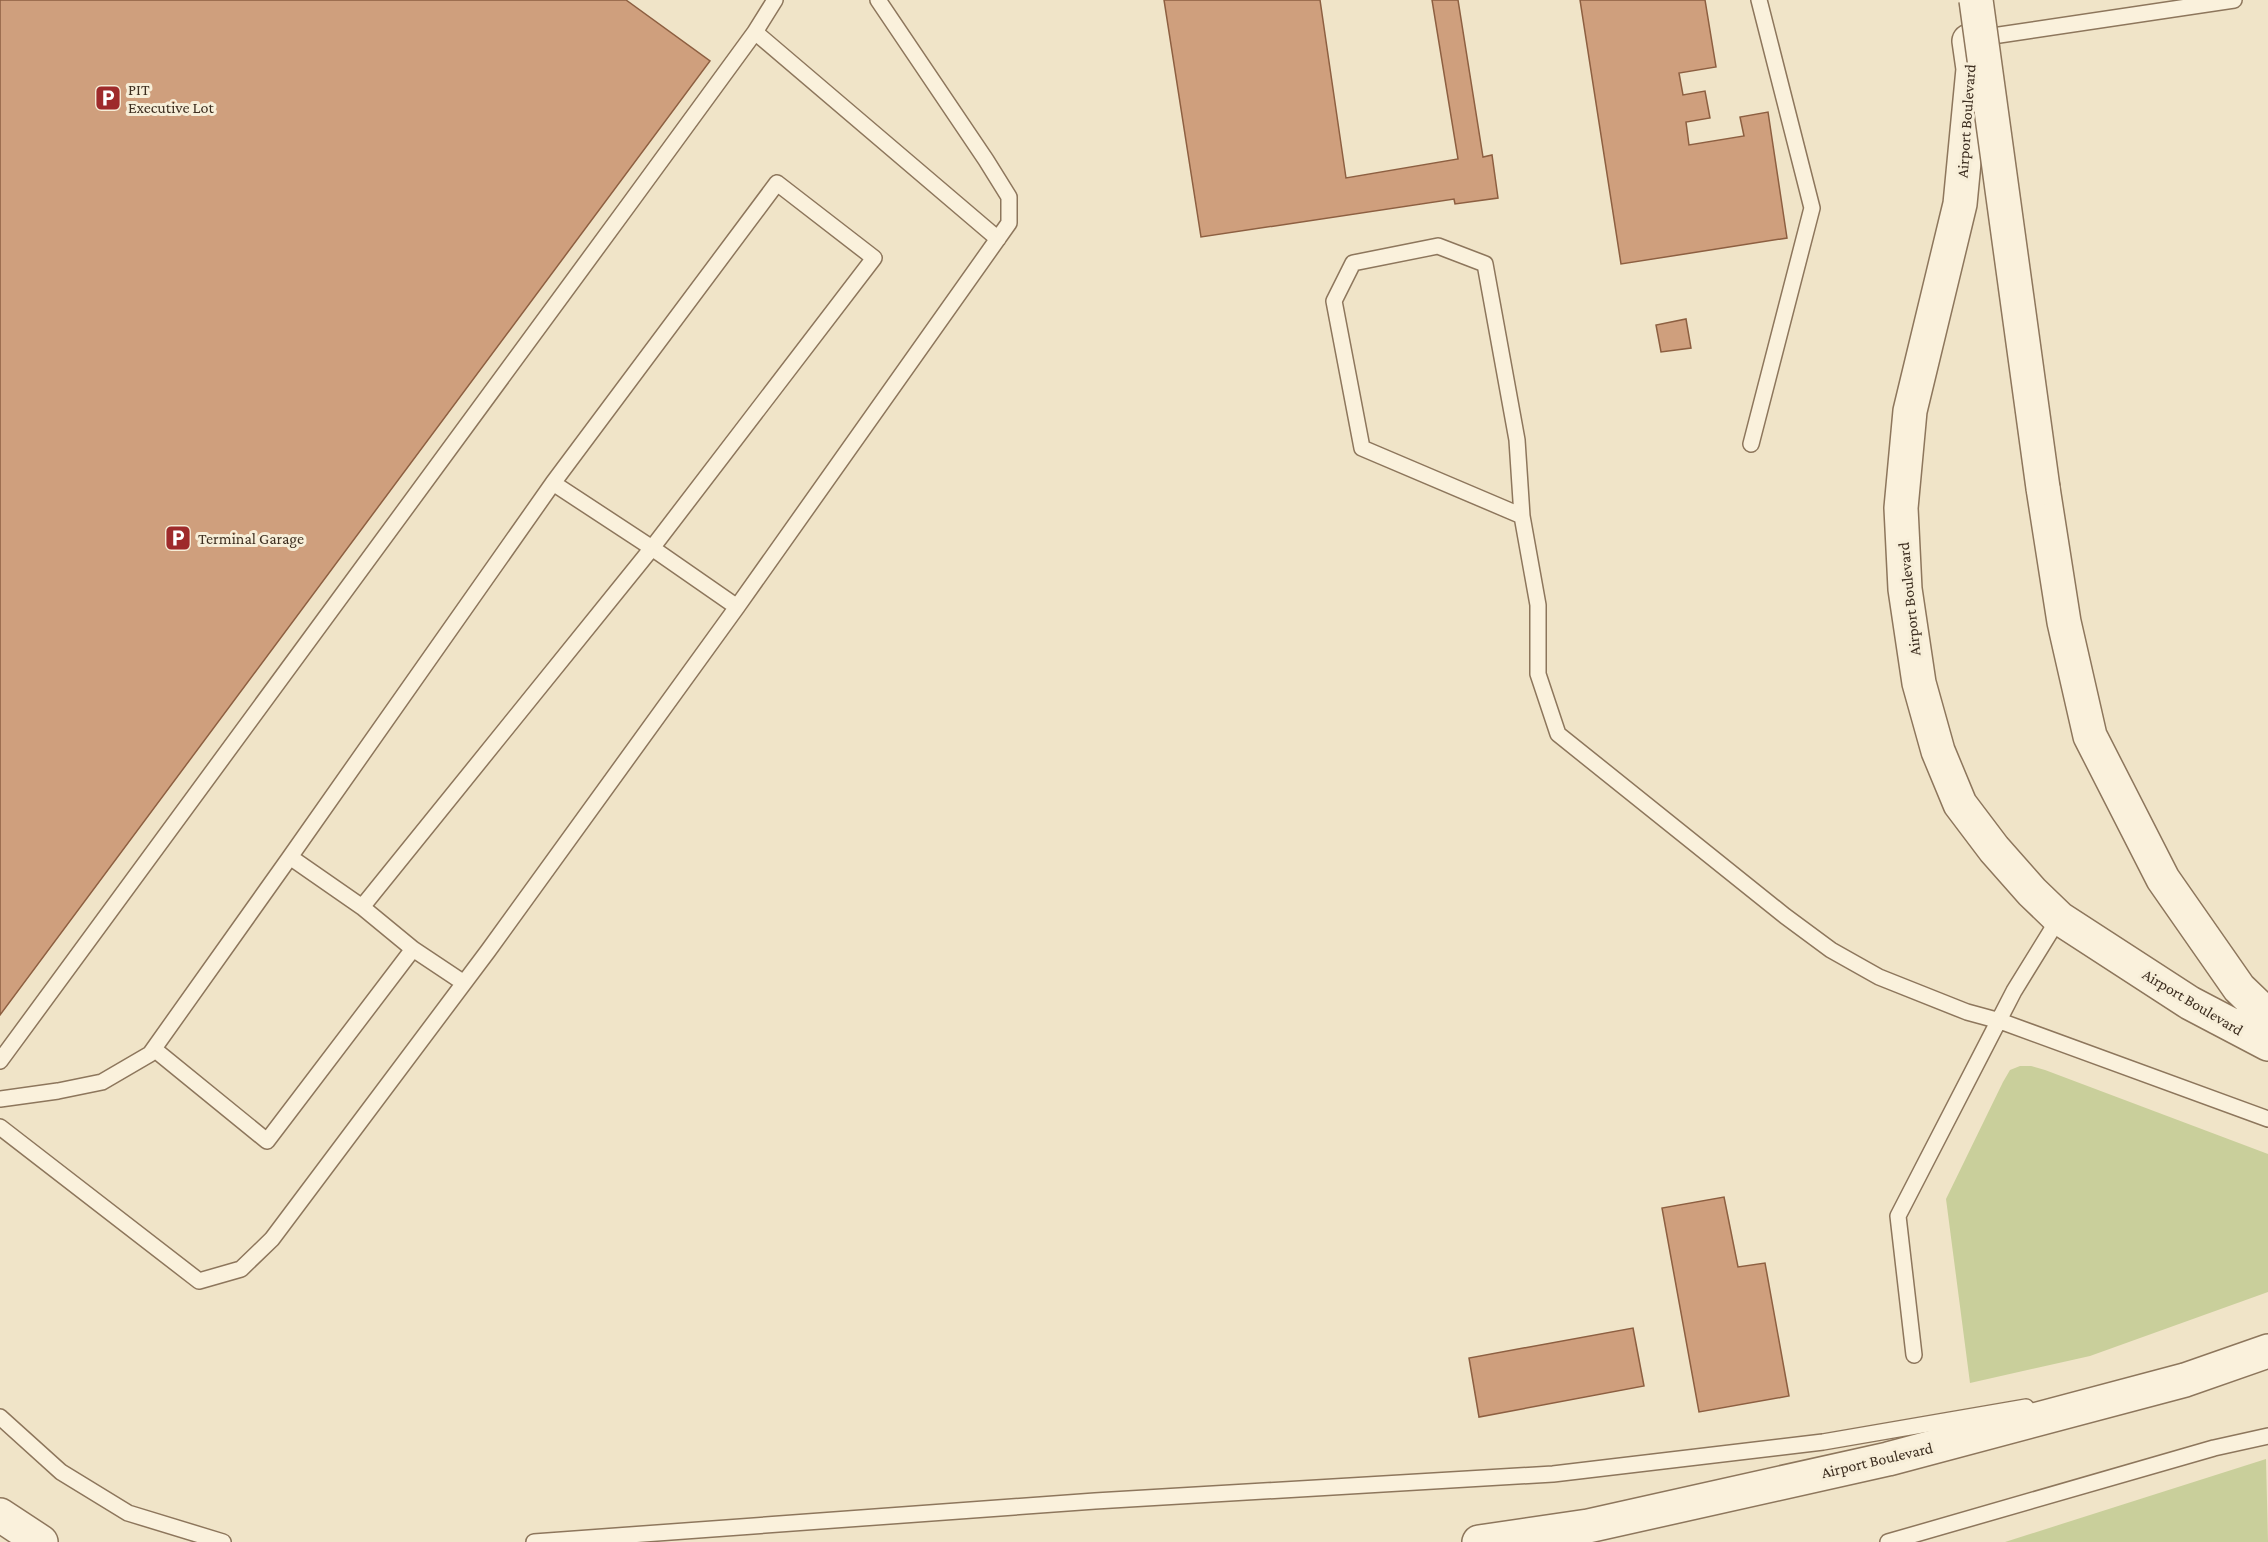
<svg xmlns="http://www.w3.org/2000/svg" width="2268" height="1542" font-family="'Crimson Pro',serif">
<rect width="100%" height="100%" fill="#f0e4c8"/>
<path fill="#c9cf9b" d="M2020,1066H2031L2045,1070L2268,1154V1292L2090,1356L1970,1383L1946,1199L2003,1082L2010,1070Z
M2266,1459L2268,1542H2005Z"/>
<path fill="#cf9f7d" stroke="#8d5f41" stroke-width="1.5" d="M0,0H626L710,61L0,1015Z
M1164,0H1320L1346,178L1458,159L1432,0H1458L1483,157L1492,155L1498,198L1455,204L1454,199L1201,237Z
M1580,0H1705L1716,67L1679,73L1683,95L1705,91L1710,118L1686,122L1689,145L1744,136L1740,117L1768,112L1787,238L1621,264Z
M1686,319L1691,348L1661,352L1656,325Z
M1724,1197L1738,1267L1765,1263L1789,1396L1699,1412L1662,1208Z
M1633,1328L1644,1386L1479,1417L1469,1358Z"/>
<g fill="none" stroke-linecap="round" stroke-linejoin="round">
<defs>
<path id="service" d="M755,32L998,239
M1979,38L2234,0
M1751,444L1812,208L1759,0
M1522,516L1362,448L1334,301L1353,263L1438,246L1485,264L1517,440L1522,516L1538,605V674L1558,734L1785,916L1831,950L1879,977L1967,1012L2000,1021L2268,1119
M290,857L553,483L777,183L874,258L652,548L553,483
M362,907L413,949L464,983
M154,1049L267,1141L413,949
M0,1061L630,203L755,32L775,0
M0,1099L58,1091L102,1082L150,1054L290,857L362,907L652,548L737,607
M0,1127L199,1281L241,1269L272,1239L488,951L737,607L1009,223V197L986,160L878,0
M1914,1355L1898,1216L2014,991L2059,918
M0,1417L61,1472L128,1513L223,1542
M534,1542L1095,1501L1553,1474L1823,1442L2026,1407
M1888,1542L2214,1448L2268,1436"/>
<path id="tertiary" d="M1969,41L1973,69L1960,204L1910,411L1901,508L1905,589L1919,683L1938,751L1960,804L1994,849L2032,892L2059,918L2190,1003L2268,1044
M2043,488L2064,622L2090,736L2163,879L2239,988L2268,1016
M0,1515L41,1542
M1479,1542L1588,1526L1888,1459L2185,1380L2268,1351"/>
</defs>
<use href="#service" stroke="#8d765c" stroke-width="18"/>
<use href="#tertiary" stroke="#8d765c" stroke-width="36"/>
<use href="#service" stroke="#faf1dc" stroke-width="15"/>
<use href="#tertiary" stroke="#faf1dc" stroke-width="33"/>
<defs>
<path id="tertiary-bridge" d="M1976,0L2043,488"/>
</defs>
<use href="#tertiary-bridge" stroke="#8d765c" stroke-width="36" stroke-linecap="butt"/>
<use href="#tertiary-bridge" stroke="#faf1dc" stroke-width="33"/>
</g>
<defs>
<symbol id="parking-square" viewBox="-11 -11 22 22"><rect x="-9" y="-9" width="18" height="18" rx="4" fill="#9e2a2b" stroke="#f7eed8"/><path d="M-3.5-5.5H1a3.5 3.5 0 0 1 0 7H-1V5.5H-3.5ZM-1-3.4V-.6H.8a1.4 1.4 0 0 0 0-2.8Z" fill="#fff"/></symbol>
</defs>
<g fill-rule="evenodd">
<use href="#parking-square" x="93" y="83" width="30" height="30"/>
<use href="#parking-square" x="163" y="523" width="30" height="30"/>
</g>
<g text-anchor="middle" dominant-baseline="central" stroke-width="6" stroke-linejoin="round" paint-order="stroke">
<g font-size="16" fill="#3d2e20" stroke="#f7eed8" text-anchor="start">
<text x="128" y="89">PIT<tspan x="128" dy="18">Executive Lot</tspan></text>
<text x="198" y="538">Terminal Garage</text>
</g>
<g font-size="16" fill="#3d2e20" stroke="#f7eed8">
<text transform="translate(1966 121) rotate(-86)">Airport Boulevard</text>
<text transform="translate(1909 599) rotate(-96)">Airport Boulevard</text>
<text transform="translate(2193 1002) rotate(31)">Airport Boulevard</text>
<text transform="translate(1877 1460) rotate(-13)">Airport Boulevard</text>
</g>
</g>
</svg>
